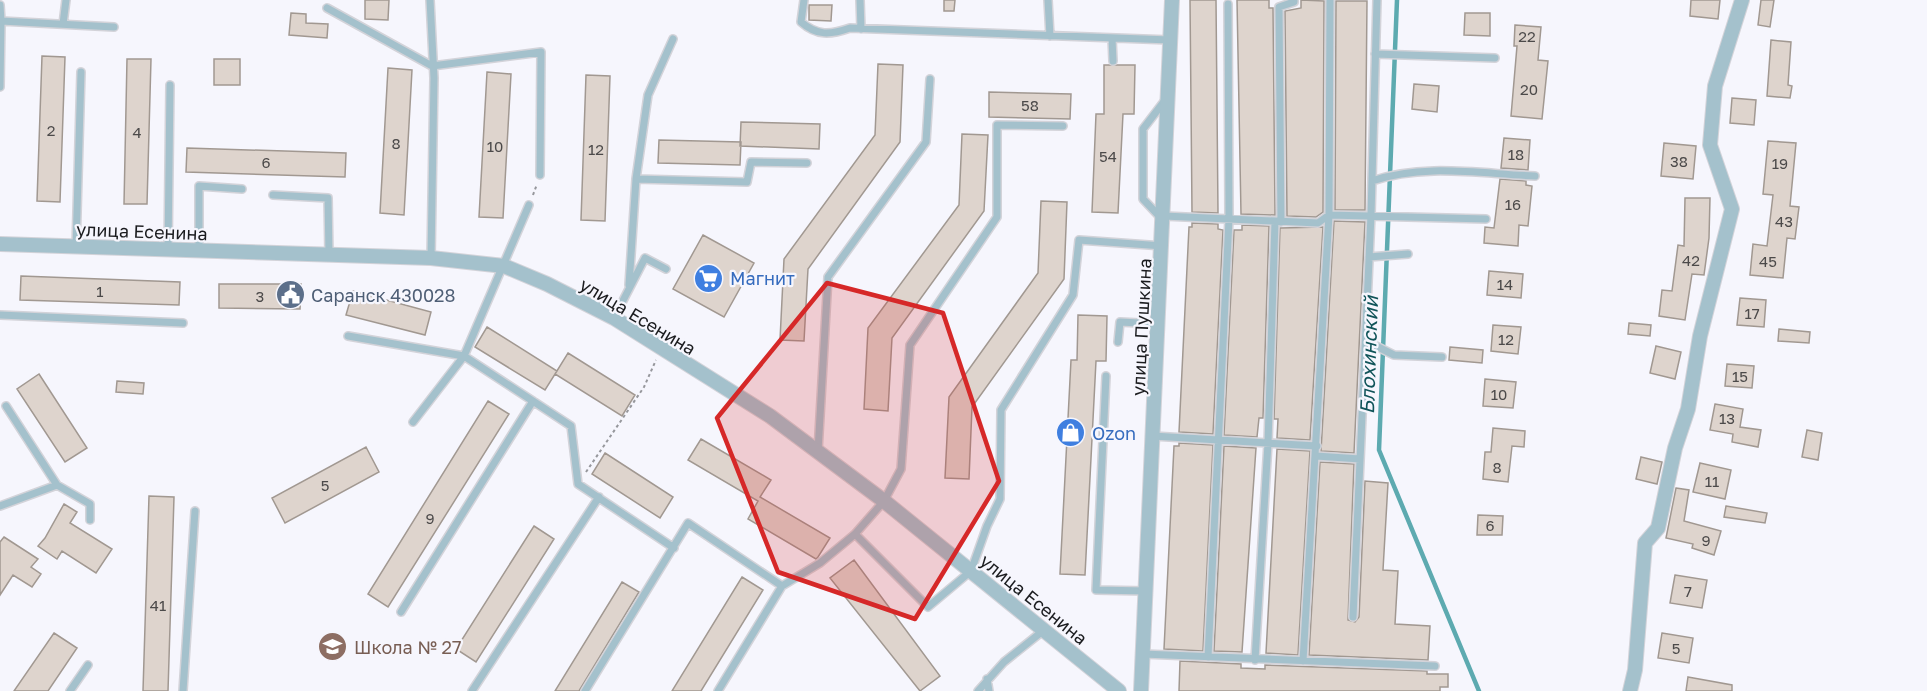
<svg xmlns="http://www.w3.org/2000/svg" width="1927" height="691" font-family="'Golos Text',sans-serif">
<rect width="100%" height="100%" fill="#f6f6fd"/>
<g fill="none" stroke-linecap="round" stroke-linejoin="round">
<path stroke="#5daab0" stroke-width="4.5" d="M1397,0L1379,450L1479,691"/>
</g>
<path fill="#ded4cd" stroke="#a19891" stroke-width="1.5" d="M365,0H389L388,20L365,19Z
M944,0H955L954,11H944Z
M1190,0H1216L1218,213L1192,212Z
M1237,0H1269V8H1273L1275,215L1241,214Z
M1301,0L1324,1L1323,212L1316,217L1287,216L1285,11L1301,8Z
M1691,0H1720L1718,19L1690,16Z
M1761,0H1774L1770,27L1758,25Z
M1336,1H1367L1365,210H1335Z
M809,5H832L831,21L809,20Z
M291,13L306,14V23L328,24L327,38L289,35Z
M1465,13H1490V36L1464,35Z
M1515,25L1541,27L1538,60L1548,61L1542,119L1511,116L1517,46H1514Z
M1771,40L1791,42L1788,85L1792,86L1790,98L1767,96Z
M42,56L65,57L60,202L37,201Z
M127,59H151L147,204H124Z
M214,59H240V85H214Z
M878,64L903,65L900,142L808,269L804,341L780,340L784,259L875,135Z
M1104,65H1135L1134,114H1123L1118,213L1092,212L1096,114H1104Z
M388,68L412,70L404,215L380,213Z
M487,72L511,74L503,218L479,217Z
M586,75L610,76L605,221L581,220Z
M1414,84L1439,86L1437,112L1412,109Z
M989,92L1071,94L1070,119L989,117Z
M1732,98L1756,100L1754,125L1730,123Z
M741,122L820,124L819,149L740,146Z
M962,134L988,135L984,211L892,338L888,411L864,409L868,328L959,205Z
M1504,138L1530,140L1528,170L1501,168Z
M659,140L741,142L740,165L658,163Z
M1768,141L1796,143L1790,206L1799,207L1795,239L1787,238L1783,278L1750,275L1753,244L1767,246L1773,195L1763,194Z
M1664,143L1696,146L1693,179L1661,176Z
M187,148L346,153L345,177L186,172Z
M1500,179L1526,181V185L1532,186L1528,226L1519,225L1518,246L1484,243L1485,227L1494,228Z
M1685,198H1710L1709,238L1704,275L1692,274L1685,320L1659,316L1662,290L1672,291L1678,245L1684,246Z
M1041,201L1067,202L1064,279L972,407L969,479L945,478L949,397L1038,273Z
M1334,221L1365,222L1354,453L1321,451Z
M1192,223L1218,224V229L1223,230L1213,434L1179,432L1189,227H1192Z
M1242,225L1269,226L1263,418H1259L1257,437L1224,435L1234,230H1242Z
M1323,227L1310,440L1277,438L1278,419H1274L1280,228Z
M703,235L754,263L724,317L673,289Z
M1489,271L1523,274L1521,298L1487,295Z
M21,276L180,282L179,305L20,300Z
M219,284H301L300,309L219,308Z
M353,291L431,312L425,335L346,315Z
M1740,298L1766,300L1764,327L1737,325Z
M1078,315L1107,316L1106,361H1096L1085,575L1060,574L1071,360H1077Z
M1629,323L1651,325L1650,336L1628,334Z
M1493,325L1521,327L1518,354L1491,351Z
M487,327L557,371L545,390L475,347Z
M1779,329L1810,332L1809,343L1778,341Z
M1656,346L1681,352L1675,379L1650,373Z
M1450,347L1483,350L1482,363L1449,360Z
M568,353L635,395L622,416L555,374Z
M1727,364L1754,366L1752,388L1725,386Z
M39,374L87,448L65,462L17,389Z
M1485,379L1516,382L1513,408L1483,406Z
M117,381L144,383L143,394L116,392Z
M488,401L509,414L388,607L368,594Z
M1715,404L1743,409L1740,427L1761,430L1758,447L1732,442L1733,434L1710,430Z
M1493,428L1525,431L1524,447L1512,446L1508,482L1483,479L1485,452H1491Z
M1807,430L1822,433L1818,460L1802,457Z
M701,439L771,480L760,497L830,538L818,557L816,559L748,519L758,501L688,460Z
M1179,443L1213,445L1203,651L1164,649L1174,446H1179Z
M1224,446L1256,448L1242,652L1214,651Z
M366,447L379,472L285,523L272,498Z
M1277,449L1310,451L1298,655L1266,653Z
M605,453L673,497L660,518L592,474Z
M1641,457L1662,462L1657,484L1636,479Z
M1320,462L1354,464L1348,620L1355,622L1359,617L1365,481L1388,483L1383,570L1398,571L1395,624L1430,626L1428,660L1309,655Z
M1700,463L1731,470L1725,499L1693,492Z
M1676,488L1689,490L1684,521L1721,531L1714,555L1692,548L1693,544L1666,538Z
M149,496L174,497L168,691H143Z
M64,504L77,512L70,523L112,549L96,573L62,551L57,559L38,546L45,538Z
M1726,506L1767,513L1765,523L1724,517Z
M1478,515L1503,516L1502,535H1477Z
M534,526L554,539L476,662L456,649Z
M4,537L38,559L31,567L41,574L32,587L13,575L0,595V542Z
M854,560L940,676L920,691L830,578Z
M1675,575L1707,580L1702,608L1670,603Z
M742,577L763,590L701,691H672Z
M622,582L639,592L579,691H555Z
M54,633L77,648L48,691H14Z
M1662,633L1693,638L1689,663L1658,658Z
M1180,661L1241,664V668L1265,669V665L1427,671V674H1448V687H1440V691H1179Z
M1688,677L1732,685V691H1686Z"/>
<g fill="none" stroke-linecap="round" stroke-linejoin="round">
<defs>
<path id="lane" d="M430,0L434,78L431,258
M804,0L801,22C817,36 830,35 850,28L1170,40
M860,0L861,29
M1048,0L1050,36
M0,5L1,21
M327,8L432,66L541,52L540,175
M63,24L66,0
M1112,38L1113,61
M1375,54L1495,58
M0,87L1,21L114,27
M636,179L747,182L751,162L807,163
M1372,181C1424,163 1482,174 1535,176
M273,195L328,198L329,255
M529,205L464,356L571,426L578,484L674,548
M1164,216L1318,223L1329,215L1486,219
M1160,217L1143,199V129L1166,99
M1281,222L1279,7L1294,2V0
M76,247L81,72
M168,250L170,85
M199,251V186L242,189
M1369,257L1408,254
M629,285L636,179L648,95L673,39
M0,315L183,323
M614,318L645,258L666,269
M348,336L464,356L413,422
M1366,341L1394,355L1442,357
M1118,342L1120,322L1159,324
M1106,376L1096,590L1146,591
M1153,436L1317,446
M818,451L828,277L926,142L930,79
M1316,456L1360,459
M57,485L90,504V520
M0,506L57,485L6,406
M855,534L928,607L971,571L987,526L1000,499L1001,410L1073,295L1079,240L1163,246
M401,612L533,401
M1353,617L1371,215L1377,0
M1143,654L1435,666
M1208,657L1229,219L1228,4
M1255,660L1268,443L1275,221
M1303,661L1329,215L1330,1
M987,679L989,691
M70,691L88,665
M183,691L195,511
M472,691L599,497
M585,691L688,523L782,586L820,563L855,534L884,501L901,469L910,345L997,217V125L1063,126
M718,691L782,586
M978,691L1004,662L1044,630"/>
<path id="street" d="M0,244L431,258L504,266L547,284L614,318L770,416L884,501L1119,691
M1141,691L1172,0
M1630,691L1635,670L1645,543L1658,528L1675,448L1688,409L1700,336L1732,209L1710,145L1715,86L1742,0"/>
</defs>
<use href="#lane" stroke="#d3d3d9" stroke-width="10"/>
<use href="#street" stroke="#d3d3d9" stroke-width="16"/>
<path stroke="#96979c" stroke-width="2" stroke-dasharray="3 3" stroke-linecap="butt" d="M533,195L537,184
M586,472L644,387L656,360"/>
<use href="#lane" stroke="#a4c1cc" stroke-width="7"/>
<use href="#street" stroke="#a4c1cc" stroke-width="14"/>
</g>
<path fill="#d62828" fill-opacity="0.2" stroke="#d62828" stroke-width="4.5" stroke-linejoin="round" d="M827,283L943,313L999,481L915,619L778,572L717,418Z"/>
<defs>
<symbol id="supermarket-disc" viewBox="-11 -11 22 22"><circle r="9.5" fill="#3f7fe0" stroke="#f6f6fd"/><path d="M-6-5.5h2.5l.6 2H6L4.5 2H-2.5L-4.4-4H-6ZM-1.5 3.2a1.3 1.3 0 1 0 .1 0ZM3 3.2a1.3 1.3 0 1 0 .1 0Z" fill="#fff"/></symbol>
<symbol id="civic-disc" viewBox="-11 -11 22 22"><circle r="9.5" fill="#5c6f8a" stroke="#f6f6fd"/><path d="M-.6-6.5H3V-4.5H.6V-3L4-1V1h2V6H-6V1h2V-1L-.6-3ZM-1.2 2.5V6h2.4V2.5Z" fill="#fff"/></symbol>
<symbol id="shop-disc" viewBox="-11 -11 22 22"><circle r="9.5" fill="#3f7fe0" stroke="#f6f6fd"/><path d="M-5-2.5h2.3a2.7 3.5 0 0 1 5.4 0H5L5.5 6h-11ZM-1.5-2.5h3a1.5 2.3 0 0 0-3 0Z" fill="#fff"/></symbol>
<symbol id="school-disc" viewBox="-11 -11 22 22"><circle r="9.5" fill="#8d6e63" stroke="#f6f6fd"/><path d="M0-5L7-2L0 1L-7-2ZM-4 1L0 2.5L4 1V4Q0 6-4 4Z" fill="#fff"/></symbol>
</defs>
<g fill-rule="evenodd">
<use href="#supermarket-disc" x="692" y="262" width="33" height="33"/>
<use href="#civic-disc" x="274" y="278" width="33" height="33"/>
<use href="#shop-disc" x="1054" y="416" width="33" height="33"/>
<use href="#school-disc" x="316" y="630" width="33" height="33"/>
</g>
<g text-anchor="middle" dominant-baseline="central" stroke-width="4.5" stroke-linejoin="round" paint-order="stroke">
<g font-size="15" fill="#4c4a4a">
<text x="1527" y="36">22</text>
<text x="1529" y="89">20</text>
<text x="1030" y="105">58</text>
<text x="51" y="130">2</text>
<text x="137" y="132">4</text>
<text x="396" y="143">8</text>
<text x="495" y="146">10</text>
<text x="596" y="149">12</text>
<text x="1516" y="154">18</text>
<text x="1108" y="156">54</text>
<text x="1679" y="161">38</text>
<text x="266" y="162">6</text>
<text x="1780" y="163">19</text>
<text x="1513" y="204">16</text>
<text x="1784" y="221">43</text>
<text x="1691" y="260">42</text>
<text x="1768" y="261">45</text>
<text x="1505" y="284">14</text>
<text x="100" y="291">1</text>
<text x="260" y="296">3</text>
<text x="1752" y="313">17</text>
<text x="1506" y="339">12</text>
<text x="1740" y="376">15</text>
<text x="1499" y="394">10</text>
<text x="1727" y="418">13</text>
<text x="1497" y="467">8</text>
<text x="1712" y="481">11</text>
<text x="325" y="485">5</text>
<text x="430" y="518">9</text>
<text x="1490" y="525">6</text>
<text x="1706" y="540">9</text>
<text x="1688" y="591">7</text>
<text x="158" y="605">41</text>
<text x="1676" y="648">5</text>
</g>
<g font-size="18" fill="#1b1c1f" stroke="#f6f6fd">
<text transform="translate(142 231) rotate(2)">улица Есенина</text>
<text transform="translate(638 316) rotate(31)">улица Есенина</text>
<text transform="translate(1141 327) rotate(-87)">улица Пушкина</text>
<text transform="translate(1034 599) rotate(39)">улица Есенина</text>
</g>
<g font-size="18" fill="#366cbe" stroke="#f6f6fd" text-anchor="start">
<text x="730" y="278">Магнит</text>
<text x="1092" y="433">Ozon</text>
</g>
<g font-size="18" fill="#4e5e75" stroke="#f6f6fd" text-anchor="start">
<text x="311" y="295">Саранск 430028</text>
</g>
<g font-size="18" fill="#785e54" stroke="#f6f6fd" text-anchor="start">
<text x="354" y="647">Школа № 27</text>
</g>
<g font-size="20" font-style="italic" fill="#105459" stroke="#f6f6fd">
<text transform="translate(1368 355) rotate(-88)">Блохинский</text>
</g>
</g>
</svg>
